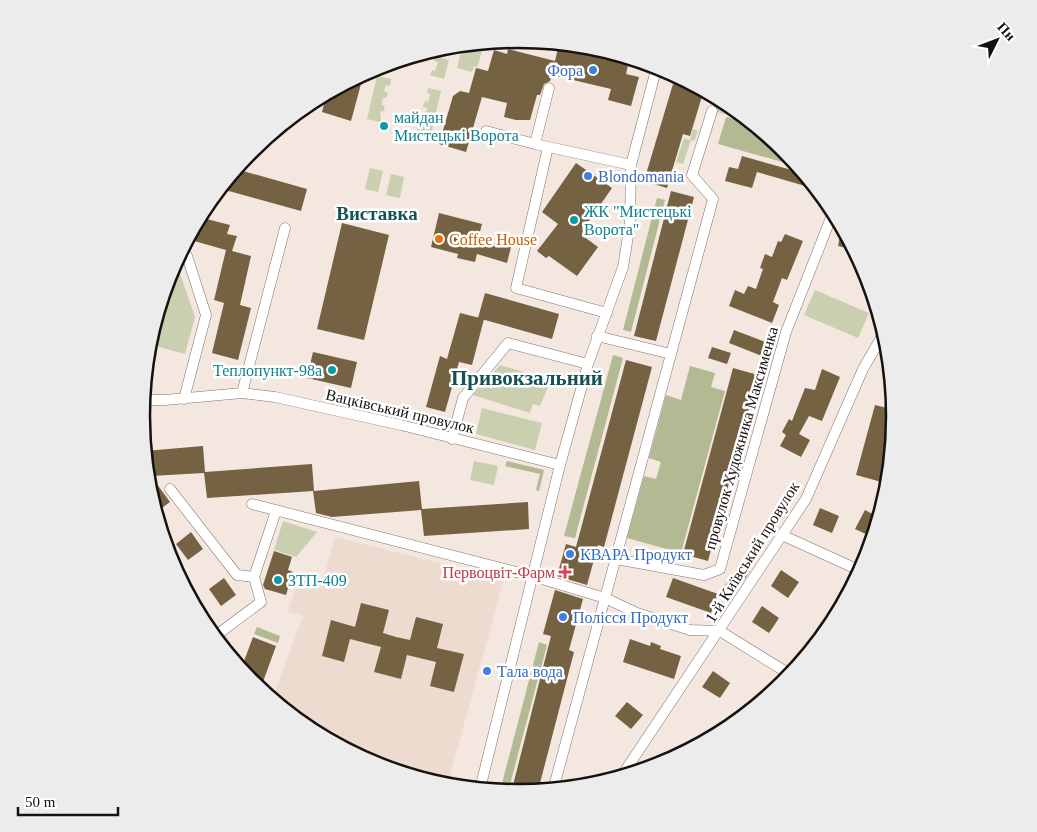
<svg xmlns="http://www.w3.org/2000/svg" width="1037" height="832" font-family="Georgia,serif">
<rect width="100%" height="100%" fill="#f3e7df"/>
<path fill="#eedbcf" d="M335,537L504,579L447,786L374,764L309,730L272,699L303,616L288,612L299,575L323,580Z"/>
<path fill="#cad0af" d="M473,50L482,52L477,67L474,66L472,72L457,68L460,55Z
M435,56L449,60L444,79L430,75L432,70L435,71L438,62L434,61Z
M377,76L391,79L390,86L386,85L384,91L388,93L386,98H383L382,105L385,106L383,112L380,111L381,122L367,119Z
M428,88L441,91L431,134L417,131L418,128H422L421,116H425L427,108L423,107L425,101L428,102L430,94L427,93Z
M714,104L738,111L750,120L712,111Z
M693,129L698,131L694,141L691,140L683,164L676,162L684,138L690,140Z
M370,168L383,171L378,192L365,189Z
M391,174L404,177L400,198L386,195Z
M174,264L177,265L195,317L185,354L148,344Z
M815,290L869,313L858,338L804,315Z
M500,365L551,380L540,406L533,404L530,413L473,395Z
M482,408L542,423L535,450L476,434Z
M474,461L498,466L494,485L470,480Z
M283,521L317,532L296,557L274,550Z"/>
<path fill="#b3b993" d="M726,117L756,125L785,149L800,167L718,144Z
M657,198L665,200L631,332L623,330Z
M613,355L623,358L575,538L564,536Z
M690,366L715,373L711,387L725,391L681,553L627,538L644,476L656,479L661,462L649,458L666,395L681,400Z
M507,461L544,470L539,491L536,490L540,474L505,466Z
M257,627L280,636L278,643L254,634Z
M539,642L547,645L508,792L500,791Z"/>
<path fill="#756242" d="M558,48L628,65L626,74L639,77L631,106L608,100L611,89L552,75L550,81L544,84L540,95H537L530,120H516L504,117L507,103L482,97L466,152L439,144L453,96L460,91L469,93L476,68L488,71L494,50L507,54L508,49L555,61Z
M364,73L351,121L322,112L327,93Z
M673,84L703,93L690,136L683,134L667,188L644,181Z
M742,156L806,174L819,190L757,172L752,188L725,181L729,167L738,169Z
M576,163L612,188L589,221L582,223L583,236L598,247L577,276L549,256L546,258L537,251L558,224L542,212Z
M236,169L307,189L301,211L225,190L229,177Z
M671,191L694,197L656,341L634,336Z
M439,213L482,224L478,239L511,247L507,263L477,254L475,262L457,258L458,254L431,247Z
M199,217L230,225L227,234L237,236L232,251L251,256L240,305L251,308L238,360L212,353L224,303L214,300L226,250L187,239Z
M342,223L389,235L364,340L317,329Z
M842,226L847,234L855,250L838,246Z
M785,234L803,241L787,280L782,278L773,302L779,305L772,323L729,306L735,290L744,294L748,286L756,289L763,269L760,268L765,254L772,257L778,241L781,242Z
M485,293L559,314L552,339L478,318Z
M460,313L484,319L472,365L459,362L445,412L426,407L440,356L447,359Z
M734,330L768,343L762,356L729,343Z
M712,347L731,353L727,364L708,358Z
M313,352L357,362L351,388L307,378Z
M626,360L652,367L604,547L598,545L587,585L557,576L566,544L576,547Z
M733,368L758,375L708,561L683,554Z
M822,369L840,377L822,421L809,416L799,434L810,440L801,457L780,446L786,435L782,432L789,419L792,421L805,388L815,390Z
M875,405L895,410L896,419L885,459L891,461L889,484L856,475Z
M203,446L205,472L312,464L314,491L419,481L422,509L528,502L529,529L424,536L421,510L332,517L316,513L313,491L207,498L204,473L151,476L170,502L155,513L148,489L145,451Z
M820,508L839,516L832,533L813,525Z
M865,510L880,518L872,537L855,529Z
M191,532L203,549L188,560L176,544Z
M274,551L292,557L288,570L293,572L286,595L265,589L263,585Z
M741,565L750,571L730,600L720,592Z
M781,570L799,582L788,598L771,586Z
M224,578L236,595L221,606L209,589Z
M673,578L718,594L711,613L666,597Z
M555,590L583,599L569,650L574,652L538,791L511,793L551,636L543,634Z
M361,603L389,610L383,633L396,637L410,640L416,617L443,624L437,648L464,654L454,692L430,686L436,662L407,655L401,679L374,672L381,647L350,639L344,662L322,656L331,620L355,627Z
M762,606L779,618L769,633L752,622Z
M253,637L276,646L260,690L241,669Z
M630,639L650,646L651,642L661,646L660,649L681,656L674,679L623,662Z
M713,671L730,683L720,698L702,687Z
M627,702L643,715L631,729L615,716Z"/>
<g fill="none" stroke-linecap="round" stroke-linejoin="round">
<defs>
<path id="street" d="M549,88L535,144L631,165
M486,131L535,144
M548,147L516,288L607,313
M206,205H209
M179,254L187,256L206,315L184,399
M597,336L671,354
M242,393L285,228
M143,400H165L242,393L275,397L401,425L560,465
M452,439L463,398L508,343L588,364
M170,489L237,575L254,577
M252,504L532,576L605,598L637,613L690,630L720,631L791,675
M784,536L861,571
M616,559L704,575L720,569L786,332L834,210
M214,637L261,602L254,577L276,511
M621,777L806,499L863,369L885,331
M480,789L560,465L588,364L623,267L630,224L631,165L657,66
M553,790L713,199L692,175L712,111"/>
</defs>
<use href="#street" stroke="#7f746d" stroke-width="11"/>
<use href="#street" stroke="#fff" stroke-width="10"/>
</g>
<g fill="#3f7fe0" stroke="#fff" stroke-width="2">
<circle cx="593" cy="70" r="5"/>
<circle cx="588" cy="176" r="5"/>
<circle cx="570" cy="554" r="5"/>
<circle cx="563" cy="617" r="5"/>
<circle cx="487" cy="671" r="5"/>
</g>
<g fill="#0f9aa8" stroke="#fff" stroke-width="2">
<circle cx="384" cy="126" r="5"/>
<circle cx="574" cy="220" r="5"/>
<circle cx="332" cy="370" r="5"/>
<circle cx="278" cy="580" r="5"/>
</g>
<circle fill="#e8710a" stroke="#fff" stroke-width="2" cx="439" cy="239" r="5"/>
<path fill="#e0444e" stroke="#fff" stroke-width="2" d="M562.5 564.5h5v5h5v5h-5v5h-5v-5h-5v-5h5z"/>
<g text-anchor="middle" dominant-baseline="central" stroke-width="5" stroke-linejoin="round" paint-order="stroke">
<g font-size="16" fill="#366cbe" stroke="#fff" text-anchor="start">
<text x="583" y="70" text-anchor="end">Фора</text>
<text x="598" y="176">Blondomania</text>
<text x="580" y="554">КВАРА Продукт</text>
<text x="573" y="617">Полісся Продукт</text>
<text x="497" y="671">Тала вода</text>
</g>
<g font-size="16" fill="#0d838f" stroke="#fff" text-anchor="start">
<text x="394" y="117">майдан<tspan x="394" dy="18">Мистецькі Ворота</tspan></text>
<text x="584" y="211">ЖК "Мистецькі<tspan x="584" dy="18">Ворота"</tspan></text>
<text x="322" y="370" text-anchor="end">Теплопункт-98а</text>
<text x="288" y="580">ЗТП-409</text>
</g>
<g font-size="16" fill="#c56008" stroke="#fff" text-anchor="start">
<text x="449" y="239">Coffee House</text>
</g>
<g font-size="16" fill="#16120f" stroke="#fff">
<text transform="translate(400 411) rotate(13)">Вацківський провулок</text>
<text transform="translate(741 438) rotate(-74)">провулок Художника Максименка</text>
<text transform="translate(752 552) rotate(-58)">1-й Київський провулок</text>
</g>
<g font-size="16" fill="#be3a42" stroke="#fff" text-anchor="end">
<text x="555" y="572">Первоцвіт-Фарм</text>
</g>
<g font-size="19" font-weight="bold" fill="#155256" stroke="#fff">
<text x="377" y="213">Виставка</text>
</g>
<g font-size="21" font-weight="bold" fill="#155256" stroke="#fff">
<text x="527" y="378">Привокзальний</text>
</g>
</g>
<path d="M0 0H1037V832H0ZM150 416a368 368 0 1 1 736 0a368 368 0 1 1-736 0Z" fill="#ececec" fill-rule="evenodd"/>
<path fill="none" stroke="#16120f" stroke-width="2.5" d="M150 416a368 368 0 1 1 736 0a368 368 0 1 1-736 0Z"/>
<g transform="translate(997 40) rotate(48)" stroke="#ffffff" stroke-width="4" paint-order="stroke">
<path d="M0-4L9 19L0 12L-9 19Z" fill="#16120f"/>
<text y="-8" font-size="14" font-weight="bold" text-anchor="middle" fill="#16120f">Пн</text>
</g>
<path d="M18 807v8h100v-8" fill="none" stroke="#16120f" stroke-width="2.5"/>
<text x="25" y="807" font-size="15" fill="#16120f" stroke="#ffffff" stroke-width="4" paint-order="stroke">50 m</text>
</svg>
